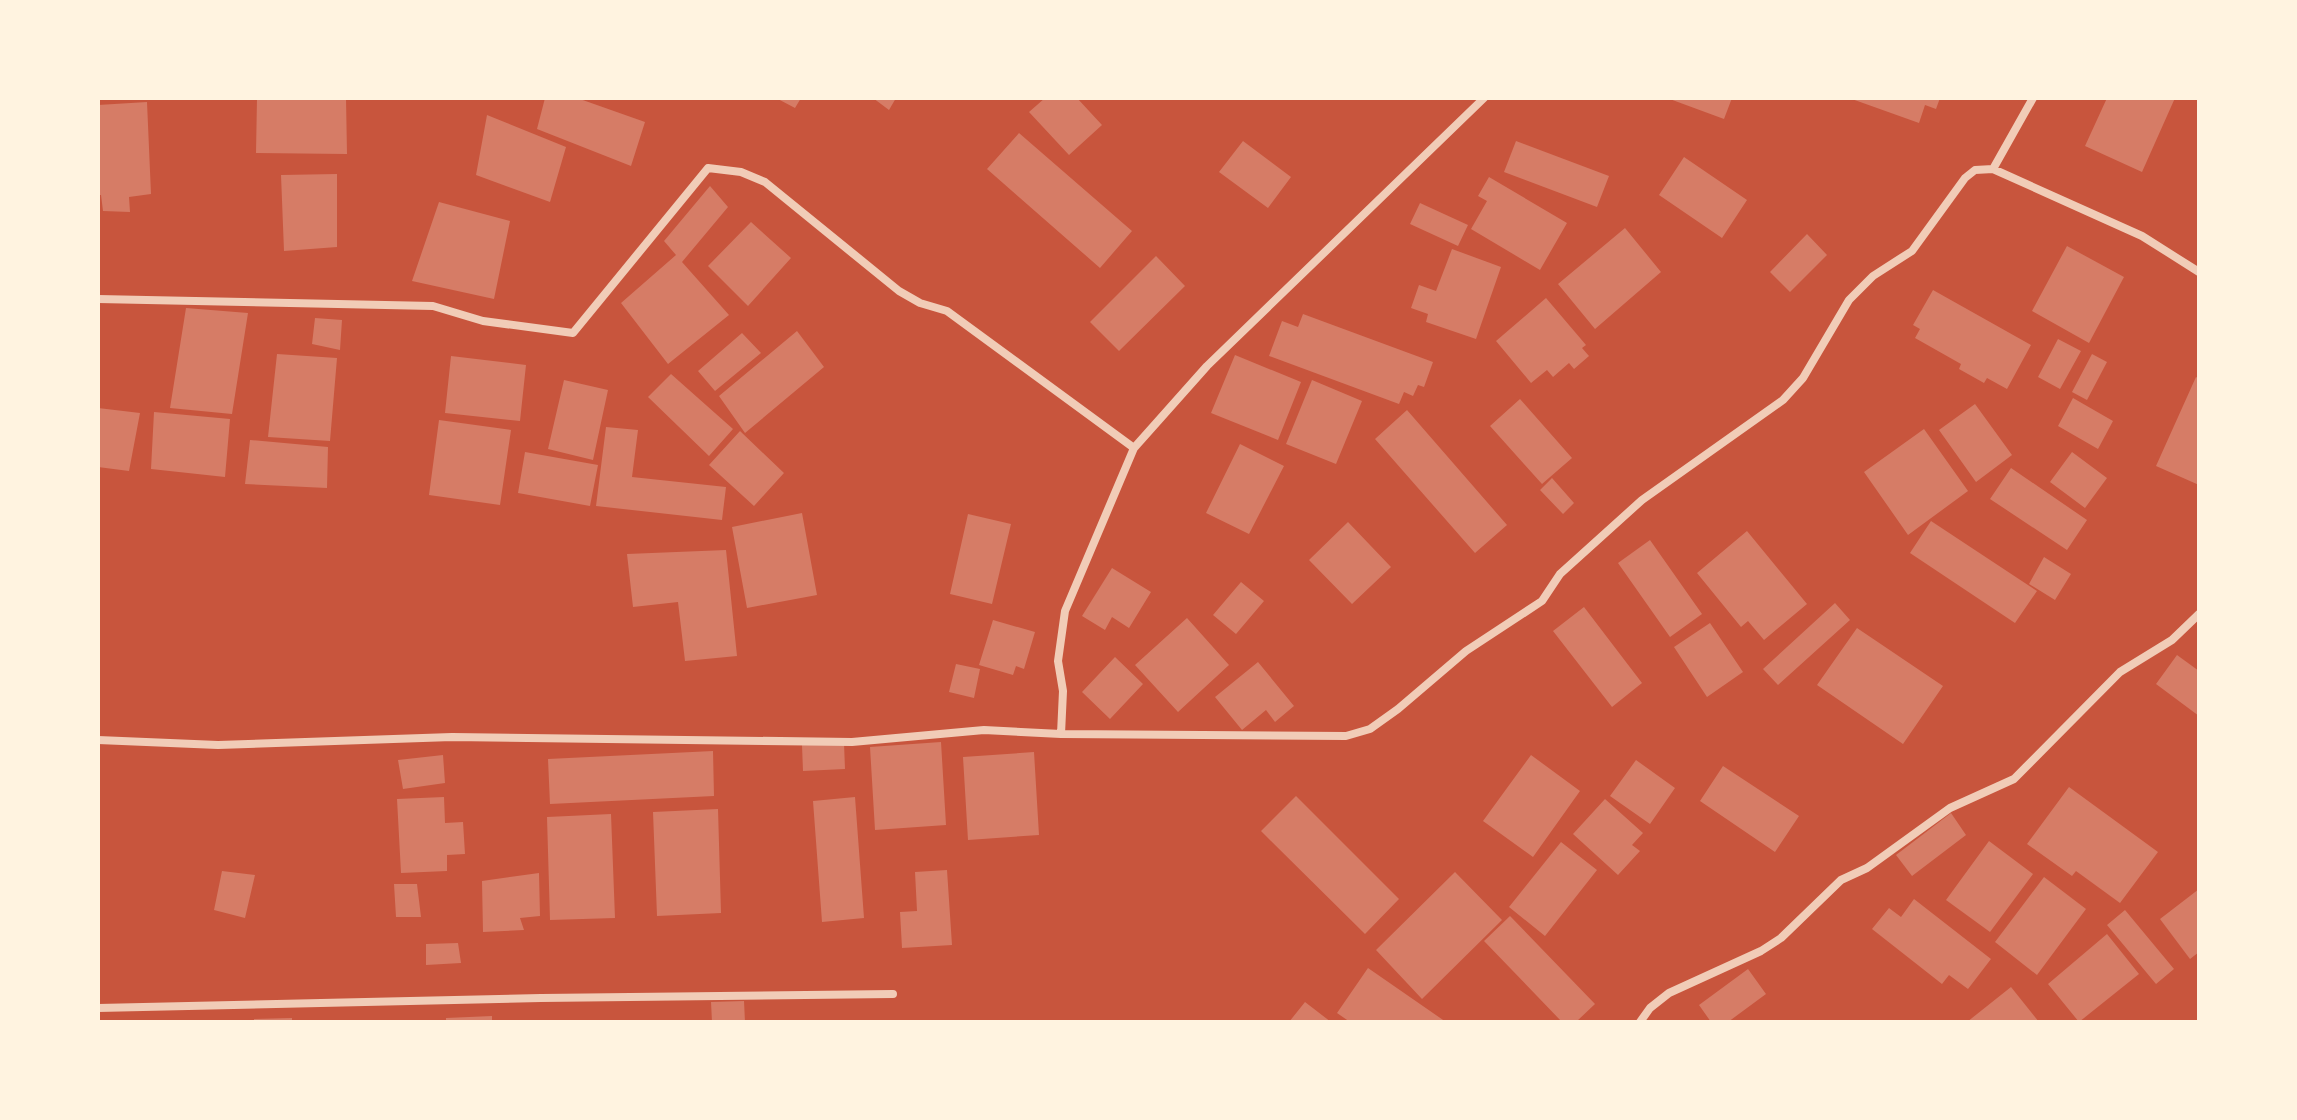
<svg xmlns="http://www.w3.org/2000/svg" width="2297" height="1120" font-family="'Asap Condensed',sans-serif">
<rect width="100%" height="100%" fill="#c8553d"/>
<path fill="#d67c66" d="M257,98H346L347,154L256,153Z
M545,98H577L645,122L631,166L537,129Z
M776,98H801L795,108Z
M873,98H896L889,110Z
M1045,98H1077L1102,125L1069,155L1029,112Z
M1667,98H1732L1724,119Z
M1849,98H1940L1936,109L1925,105L1919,123Z
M2107,98H2175L2142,172L2085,146Z
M147,102L151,194L129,197L130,212L103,211L101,195H98V105Z
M487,115L566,147L550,202L476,175Z
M1019,133L1132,231L1100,268L987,169Z
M1243,141L1291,177L1268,208L1219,172Z
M1516,141L1609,176L1597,207L1504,172Z
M1684,157L1747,200L1722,238L1659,195Z
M337,174V247L284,251L281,175Z
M1489,177L1567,223L1540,270L1471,229L1487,201L1478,196Z
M710,186L728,207L682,262L729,315L668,364L621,303L676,255L664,241Z
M439,202L510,221L494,299L412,281Z
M1420,203L1468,225L1458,246L1410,224Z
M751,222L791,258L748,306L708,266Z
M1625,228L1661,272L1595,329L1558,284Z
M1807,234L1827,255L1790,292L1770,272Z
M2067,246L2124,277L2089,343L2032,311Z
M1452,249L1501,267L1476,339L1426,322L1428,314L1411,308L1419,285L1436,291Z
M1156,256L1185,286L1119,351L1090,322Z
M1933,290L2031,345L2007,389L1987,378L1984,383L1959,369L1961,364L1915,338L1920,329L1913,325Z
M1546,298L1586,345L1582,348L1589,356L1574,369L1569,363L1553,377L1547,370L1531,383L1496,341Z
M186,308L248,313L232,414L170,408Z
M1303,314L1433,362L1424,387L1418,385L1413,396L1404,392L1399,404L1269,356L1282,321L1298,327Z
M315,318L342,320L340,350L312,344Z
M797,331L824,367L745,433L719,396Z
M742,333L761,353L715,391L698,371Z
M2058,339L2081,351L2060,389L2038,377Z
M277,354L337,358L330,441L268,437Z
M2092,354L2107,362L2087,400L2072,392Z
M1235,355L1301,382L1278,440L1211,413Z
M451,356L526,365L520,421L445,413Z
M671,374L733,429L709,456L648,397Z
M2196,377L2199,379V485L2156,466Z
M564,380L608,390L593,460L548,449Z
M1312,380L1362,401L1336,464L1286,444Z
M2073,398L2113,421L2098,449L2058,426Z
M1520,399L1572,458L1542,484L1490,426Z
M1975,404L2012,455L1976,482L1939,430Z
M98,408L140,413L129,471L98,467Z
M1407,410L1507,525L1475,553L1375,439Z
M154,412L230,419L225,477L151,469Z
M439,420L511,430L500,505L429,495Z
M606,427L638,430L632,477L726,487L722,520L596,506Z
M1924,429L1968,491L1908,535L1864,472Z
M740,431L784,473L754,506L709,465Z
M250,440L328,447L327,488L245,484Z
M1240,444L1284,466L1249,534L1206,513Z
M525,452L598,465L590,506L518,493Z
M2072,452L2107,478L2085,508L2050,482Z
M2011,468L2087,520L2067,550L1990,499Z
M1552,478L1574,503L1563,514L1540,490Z
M802,513L817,595L747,608L732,527Z
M968,514L1011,524L992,604L950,594Z
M1931,521L2037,591L2015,623L1910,553Z
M1348,522L1391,567L1352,604L1309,560Z
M1747,531L1807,604L1764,640L1748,621L1741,627L1697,573Z
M1650,540L1702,614L1670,637L1618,563Z
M726,550L737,656L685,661L678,602L633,607L627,554Z
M2044,557L2071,574L2055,600L2029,584Z
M1112,568L1151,592L1129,628L1112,617L1105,630L1082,616Z
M1241,582L1264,601L1236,634L1213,615Z
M1835,603L1850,620L1778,685L1763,669Z
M1584,607L1642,683L1612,707L1553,631Z
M1187,618L1229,665L1178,712L1135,665Z
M993,620L1035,632L1024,669L1016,666L1013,675L979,665Z
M1710,623L1743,672L1707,697L1674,647Z
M1857,628L1943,686L1903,744L1817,685Z
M2177,655L2199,671V716L2156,684Z
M1115,657L1143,684L1110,719L1082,692Z
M1258,662L1294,706L1275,722L1266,710L1242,730L1215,697Z
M956,664L980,669L974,698L949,692Z
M941,742L946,825L875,830L870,747Z
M844,743L845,769L803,771L802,745Z
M713,751L714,796L550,804L548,759Z
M1034,752L1039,835L968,840L963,757Z
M443,755L445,783L403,789L398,760Z
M1531,755L1580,791L1533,857L1483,821Z
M1636,760L1675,788L1650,824L1610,796Z
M1723,766L1799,816L1775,852L1700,801Z
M2069,787L2158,852L2120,903L2076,871L2072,876L2027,844Z
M1296,796L1399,899L1365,934L1261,831Z
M444,797L445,823L463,822L465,854L447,855V871L401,873L397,799Z
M855,797L864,918L822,922L813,801Z
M1605,799L1643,833L1632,845L1640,851L1618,875L1573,834Z
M718,809L721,913L657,916L653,812Z
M1951,813L1966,835L1912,876L1896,855Z
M611,814L615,918L550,920L547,817Z
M1989,841L2033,874L1990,932L1946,900Z
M1561,842L1597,870L1545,936L1509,907Z
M947,870L952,945L902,948L900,912L917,911L915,872Z
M222,871L255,875L245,918L214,910Z
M1455,872L1502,920L1422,999L1376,950Z
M539,873L540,916L520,918L524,930L483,932L482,881Z
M2044,877L2086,909L2037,975L1995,942Z
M394,884H417L421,917H396Z
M2199,889V952L2190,959L2160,919Z
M1914,899L1991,959L1968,989L1949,975L1942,984L1872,929L1889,908L1901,917Z
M2125,910L2174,969L2156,984L2107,925Z
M1510,916L1595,1004L1576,1022H1562L1484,941Z
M2107,934L2139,974L2079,1022L2048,984Z
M458,943L461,963L426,965V944Z
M1368,968L1446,1022H1350L1337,1013Z
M1748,969L1766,994L1728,1022H1711L1699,1005Z
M2011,987L2039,1022H1967Z
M744,1001L745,1022H712L711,1002Z
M1305,1002L1331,1022H1289Z
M492,1016V1022H446V1018Z
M292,1018V1022H254V1019Z"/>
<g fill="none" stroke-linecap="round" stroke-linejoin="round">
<path stroke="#f1ccb7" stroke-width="8" d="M1993,169L2033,98
M98,299L433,306L483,321L573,333L708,168L741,172L765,182L899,291L920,303L947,311L1134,448
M1061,734L1063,691L1058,661L1065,611L1134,448L1207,366L1484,98
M98,740L218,745L452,737L852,742L984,730L1061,734L1346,736L1370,729L1398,709L1466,651L1542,601L1560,574L1642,500L1783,400L1803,378L1849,300L1873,276L1912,251L1965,178L1975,170L1993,169L2142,236L2199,272
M98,1008L541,998L893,994
M1640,1022L1650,1008L1669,993L1761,951L1781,938L1841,880L1867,868L1950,808L2014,779L2120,672L2172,640L2199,614"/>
</g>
<rect width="2297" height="1120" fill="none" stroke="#fff3e0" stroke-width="200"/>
</svg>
